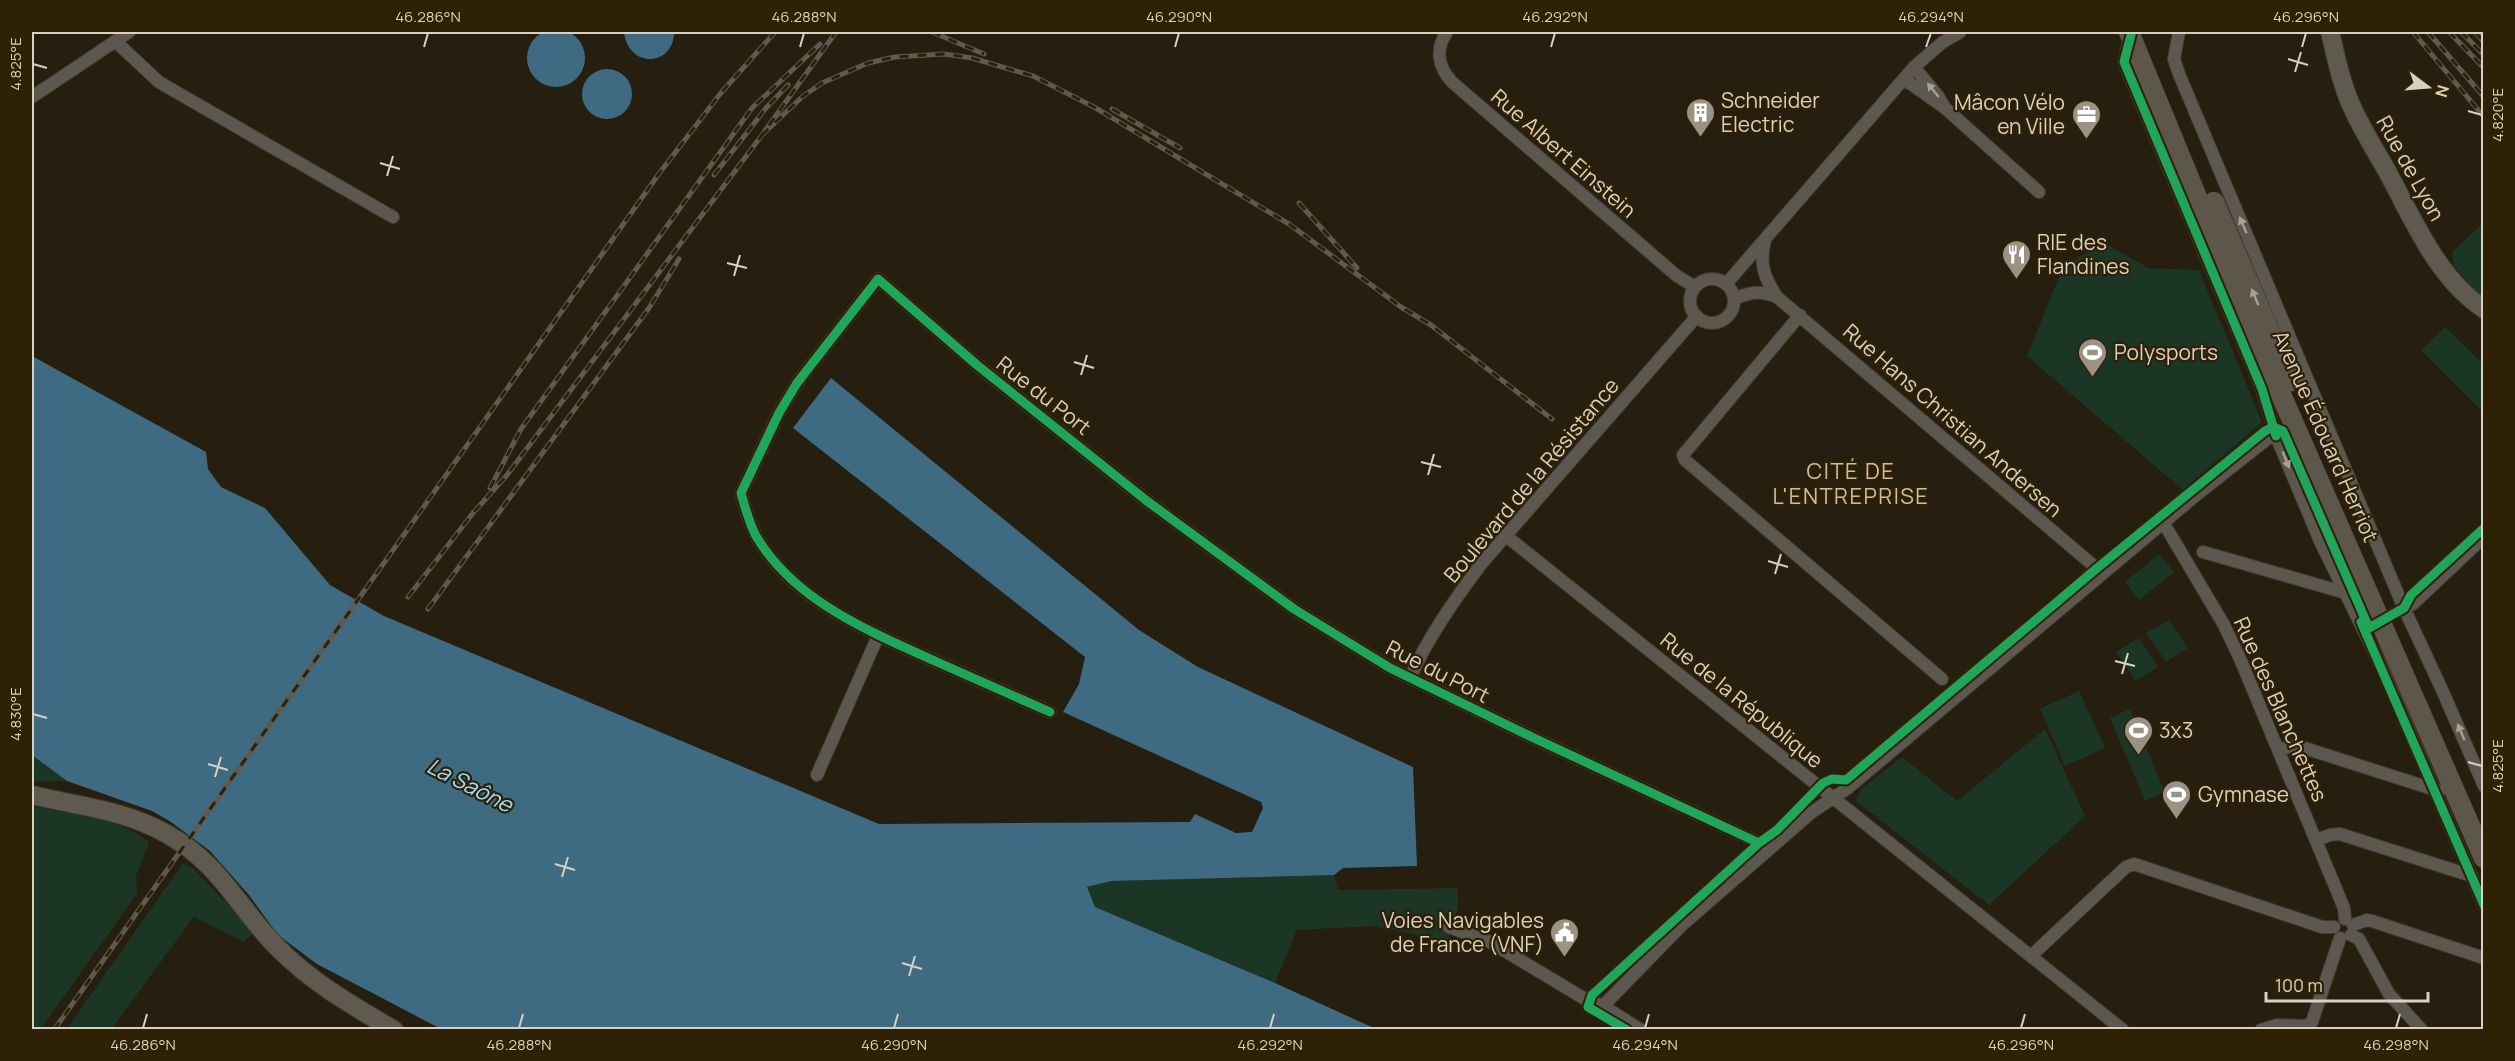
<svg xmlns="http://www.w3.org/2000/svg" width="2515" height="1061" font-family="Manrope,sans-serif">
<rect width="100%" height="100%" fill="#261e0f"/>
<path fill="#1c3625" d="M2483,223V299L2453,265L2452,252Z
M2105,243L2148,268L2199,270L2262,422L2183,490L2027,356L2064,265Z
M2445,327L2483,364L2484,410L2482,411L2421,350Z
M2159,554L2174,572L2139,600L2125,582Z
M2169,620L2188,648L2166,662L2146,633Z
M2139,638L2158,667L2136,681L2116,652Z
M2079,691L2105,748L2065,766L2040,709Z
M2130,709L2165,792L2145,801L2110,718Z
M2045,729L2085,816L1989,905L1856,801L1861,789L1902,757L1957,801Z
M32,755L67,781L32,782Z
M32,805C76,818 109,812 149,842L136,876L137,894L40,1030L32,1029Z
M183,863L193,868L254,932L244,942L194,917L111,1029L66,1030Z
M1334,875L1338,890L1458,888V911L1449,927V942L1373,926L1297,930L1275,983L1095,907L1087,887L1111,881Z"/>
<path fill="#3e6b81" d="M527 58a29 29 0 1 1 58 0a29 29 0 1 1-58 0Z
M624,32H674C674,67 628,69 624,32Z
M582 94a25 25 0 1 1 50 0a25 25 0 1 1-50 0Z
M32,356L206,452L208,469L221,487L265,508L330,585L384,616L879,824L1190,822L1195,814L1236,833L1252,832L1263,808L1261,802L1063,712L1079,684L1085,657L793,428L831,378L1139,630L1198,667L1413,767L1417,866L1343,868L1334,875L1111,881L1087,887L1095,907L1275,983L1376,1029H441L317,964L278,935L249,895L210,851L171,822L152,811L67,781L32,755Z"/>
<g fill="none" stroke-linecap="round" stroke-linejoin="round">
<defs>
<path id="street" d="M1447,32C1435,49 1438,67 1452,82L1677,276L1695,287
M2179,32L2174,59L2179,74L2403,606L2443,692L2484,786
M2130,36L2124,62L2131,79L2262,389L2276,436L2320,541L2381,666L2484,905
M115,41L159,82L393,217
M1904,79L1945,108L1938,96L1914,67
M32,97L129,32
M1945,108L2039,192
M1765,240C1759,264 1764,277 1777,297
M1690 301a22 22 0 1 1 44 0a22 22 0 1 1-44 0Z
M1726,284L1914,67L1943,42L1960,32
M1734,299C1750,292 1761,290 1777,297L2094,566L2101,574
M1800,315L1683,455L1685,460L1942,679
M2163,522L2224,625L2241,661L2344,908L2345,919
M1505,535L2123,1030
M2203,552L2346,593
M2404,608L2413,604L2484,537
M1410,678C1428,637 1455,599 1482,563L1697,316
M1050,712C1012,695 975,679 937,662C871,632 795,602 756,536C749,523 745,507 741,493L779,413L797,383L878,279L977,365L1147,501L1294,609L1390,668L1536,739L1759,843
M2279,750L2295,745L2439,791
M817,775L878,636
M2316,840L2330,835L2340,834L2472,876
M2353,925L2367,920L2372,921L2484,958
M1449,927L1490,942L1585,999L1603,1006L1641,1030
M2351,935L2359,939L2389,994L2422,1030
M2032,955L2126,867L2134,864L2322,927H2334
M1603,1006L1681,926L1812,812L1848,788L2195,496L2271,436H2276
M2261,1030L2277,1025L2306,1026L2312,1022L2340,938"/>
<path id="secondary" d="M2330,32C2336,57 2341,83 2352,107C2362,129 2375,150 2387,171C2413,219 2437,278 2484,309
M32,795C78,806 125,810 167,834C222,865 237,907 278,948C311,982 353,1006 394,1030"/>
<path id="primary" d="M2129,32L2233,285L2484,858
M2214,202L2291,381"/>
</defs>
<use href="#street" stroke="#413a2d" stroke-width="14"/>
<use href="#secondary" stroke="#413a2d" stroke-width="20"/>
<use href="#primary" stroke="#413a2d" stroke-width="21"/>
<use href="#street" stroke="#5d584f" stroke-width="12"/>
<use href="#secondary" stroke="#5f5a4f" stroke-width="18"/>
<use href="#primary" stroke="#5d574b" stroke-width="20"/>
<defs>
<path id="rail" d="M932,32L984,54
M2413,32L2484,117
M2428,32L2484,97
M2449,32L2484,68
M2461,32L2484,55
M2475,32L2484,42
M1112,109L1180,148
M762,135L802,97L822,83L868,63L895,57L944,54L972,58L1033,76L1094,107L1289,224L1401,307L1431,325L1552,419
M714,175L766,108L788,85
M1299,203L1357,268
M490,488L521,429L752,108L820,44
M408,597L473,513L507,475L762,135L836,32
M428,609L649,308L679,259
M54,1030L658,175L720,94L775,32"/>
</defs>
<use href="#rail" stroke="#5e5a50" stroke-width="5"/>
<use href="#rail" stroke="#2f2106" stroke-width="3" stroke-dasharray="9" stroke-linecap="butt"/>
<defs>
<path id="cycleway" d="M2131,35L2124,62L2262,389L2276,436
M2361,622L2484,905
M1050,712C1012,695 975,679 937,662C871,632 795,602 756,536C749,523 745,507 741,493L779,413L797,383L878,279L977,365L1147,501L1294,609L1390,668L1536,739L1759,843
M1627,1030L1588,1007L1592,995L1759,843L1777,830L1823,783L1832,779L1846,780L2096,569L2265,431L2273,427L2283,431L2369,628L2404,608L2411,595L2484,528"/>
</defs>
<use href="#cycleway" stroke="#2f2106" stroke-width="13"/>
<use href="#cycleway" stroke="#20a55d" stroke-width="9"/>
</g>
<defs><path id="oneway-solid" d="M-6-.8H1V-3.2L6.5 0L1 3.2V.8H-6Z" transform="scale(1.5)"/></defs>
<g fill="#a8a093">
<use href="#oneway-solid" transform="translate(1933 90) rotate(-129)"/>
<use href="#oneway-solid" transform="translate(2243 225) rotate(-113)"/>
<use href="#oneway-solid" transform="translate(2286 460) rotate(68)"/>
<use href="#oneway-solid" transform="translate(2461 732) rotate(-113)"/>
</g>
<use fill="#a8a092" href="#oneway-solid" transform="translate(2255 297) rotate(-113)"/>
<path fill="none" stroke="#dad0c1" stroke-width="2" d="M424,47L428,33M800,47L804,33M1175,47L1179,33M1551,47L1555,33M1926,47L1931,33M2302,47L2306,33M2288,59L2308,65M33,64L47,68M2295,72L2301,52M2468,111L2482,115M380,163L400,169M387,176L393,156M727,263L747,268M734,276L740,255M1074,362L1094,368M1081,375L1087,355M1421,462L1441,467M1428,475L1434,454M1768,561L1788,567M1775,574L1781,554M2115,661L2135,666M2122,674L2128,653M33,714L47,718M2468,762L2482,766M208,764L228,770M215,777L221,757M555,864L575,870M562,877L568,857M902,963L922,969M909,976L915,956M143,1028L147,1014M519,1028L523,1014M894,1028L898,1014M1270,1028L1274,1014M1645,1028L1649,1014M2021,1028L2025,1014M2396,1028L2400,1014"/>
<defs>
<symbol id="building-pin" viewBox="-11 -11 22 30"><path d="M0 17L-7.5 6A9.5 9.5 0 1 1 7.5 6Z" fill="#9b9283" stroke="#2f2106"/><path d="M-4-6H4V6H1V3H-1V6H-4ZM-2.5-4.3h1.7v1.8h-1.7ZM.8-4.3h1.7v1.8H.8ZM-2.5-1h1.7V.8h-1.7ZM.8-1h1.7V.8H.8Z" fill="#fff"/></symbol>
<symbol id="office-pin" viewBox="-11 -11 22 30"><path d="M0 17L-7.5 6A9.5 9.5 0 1 1 7.5 6Z" fill="#9b9283" stroke="#2f2106"/><path d="M-6-3h4V-5.5h4V-3h4V5H-6ZM-1-4.5V-3h2v-1.5ZM-6 0V1H6V0Z" fill="#fff"/></symbol>
<symbol id="restaurant-pin" viewBox="-11 -11 22 30"><path d="M0 17L-7.5 6A9.5 9.5 0 1 1 7.5 6Z" fill="#9b9283" stroke="#2f2106"/><path d="M-5-6h1v4h1v-4h1v4h1v-4h1v5L-1.5 .5V6h-2V.5L-5-1ZM5-6V6H3V1.5H1.5Q1.5-4 5-6Z" fill="#fff"/></symbol>
<symbol id="stadium-pin" viewBox="-11 -11 22 30"><path d="M0 17L-7.5 6A9.5 9.5 0 1 1 7.5 6Z" fill="#9b9283" stroke="#2f2106"/><path d="M0-5a6.5 5 0 1 0 0 10a6.5 5 0 1 0 0-10ZM-3.5-1.8h7v3.6h-7Z" fill="#fff"/></symbol>
<symbol id="civic-pin" viewBox="-11 -11 22 30"><path d="M0 17L-7.5 6A9.5 9.5 0 1 1 7.5 6Z" fill="#9b9283" stroke="#2f2106"/><path d="M-.6-6.5H3V-4.5H.6V-3L4-1V1h2V6H-6V1h2V-1L-.6-3ZM-1.2 2.5V6h2.4V2.5Z" fill="#fff"/></symbol>
</defs>
<g fill-rule="evenodd">
<use href="#building-pin" x="1684" y="96" width="33" height="45"/>
<use href="#office-pin" x="2070" y="98" width="33" height="45"/>
<use href="#restaurant-pin" x="2000" y="238" width="33" height="45"/>
<use href="#stadium-pin" x="2076" y="336" width="33" height="45"/>
<use href="#stadium-pin" x="2122" y="714" width="33" height="45"/>
<use href="#stadium-pin" x="2160" y="778" width="33" height="45"/>
<use href="#civic-pin" x="1548" y="916" width="33" height="45"/>
</g>
<g text-anchor="middle" dominant-baseline="central" stroke-width="4.5" stroke-linejoin="round" paint-order="stroke">
<g font-size="21" fill="#dad0c1" stroke="#2f2106" text-anchor="start">
<text x="1721" y="100">Schneider<tspan x="1721" dy="24">Electric</tspan></text>
<text x="2065" y="102" text-anchor="end">Mâcon Vélo<tspan x="2065" dy="24">en Ville</tspan></text>
<text x="2037" y="242">RIE des<tspan x="2037" dy="24">Flandines</tspan></text>
<text x="2114" y="352">Polysports</text>
<text x="2159" y="730">3x3</text>
<text x="2198" y="794">Gymnase</text>
<text x="1544" y="920" text-anchor="end">Voies Navigables<tspan x="1544" dy="24">de France (VNF)</tspan></text>
</g>
<g font-size="21" fill="#dad0c1" stroke="#2f2106">
<text transform="translate(1564 153) rotate(41)">Rue Albert Einstein</text>
<text transform="translate(2411 168) rotate(61)">Rue de Lyon</text>
<text transform="translate(1044 395) rotate(38)">Rue du Port</text>
<text transform="translate(1953 420) rotate(41)">Rue Hans Christian Andersen</text>
<text transform="translate(2326 436) rotate(66)">Avenue Édouard Herriot</text>
<text transform="translate(1531 480) rotate(-50)">Boulevard de la Résistance</text>
<text transform="translate(1438 671) rotate(27)">Rue du Port</text>
<text transform="translate(1742 700) rotate(39)">Rue de la République</text>
<text transform="translate(2281 709) rotate(66)">Rue des Blanchettes</text>
</g>
<g font-size="22" letter-spacing="1.5" fill="#d0bd9f" stroke="#2f2106">
<text x="1851" y="471">CITÉ DE<tspan x="1851" dy="25">L'ENTREPRISE</tspan></text>
</g>
<g font-size="22" font-style="italic" fill="#9eddfc" stroke="#2f2106">
<text transform="translate(470 785) rotate(27)">La Saône</text>
</g>
</g>
<rect width="2515" height="1061" fill="none" stroke="#2f2106" stroke-width="66"/>
<g transform="translate(2428 87) rotate(106)" stroke="#2f2106" stroke-width="4.5" paint-order="stroke">
<path d="M0-4.5L10 22L0 15L-10 22Z" fill="#dad0c1"/>
<text y="-9" font-size="16" font-weight="bold" text-anchor="middle" fill="#dad0c1">N</text>
</g>
<path d="M2266 992v9h162v-9" fill="none" stroke="#dad0c1" stroke-width="3"/>
<text x="2275" y="992" font-size="18" fill="#dad0c1" stroke="#2f2106" stroke-width="4.5" paint-order="stroke">100 m</text>
<rect x="33" y="33" width="2449" height="995" fill="none" stroke="#dad0c1" stroke-width="2"/>
<g font-size="15" text-anchor="middle" fill="#dad0c1">
<text x="428" y="22">46.286°N</text>
<text x="804" y="22">46.288°N</text>
<text x="1179" y="22">46.290°N</text>
<text x="1555" y="22">46.292°N</text>
<text x="1931" y="22">46.294°N</text>
<text x="2306" y="22">46.296°N</text>
<text transform="translate(16 64) rotate(-90)" y="5">4.825°E</text>
<text transform="translate(2498 115) rotate(-90)" y="5">4.820°E</text>
<text transform="translate(16 714) rotate(-90)" y="5">4.830°E</text>
<text transform="translate(2498 766) rotate(-90)" y="5">4.825°E</text>
<text x="143" y="1050">46.286°N</text>
<text x="519" y="1050">46.288°N</text>
<text x="894" y="1050">46.290°N</text>
<text x="1270" y="1050">46.292°N</text>
<text x="1645" y="1050">46.294°N</text>
<text x="2021" y="1050">46.296°N</text>
<text x="2396" y="1050">46.298°N</text>
</g>
</svg>
